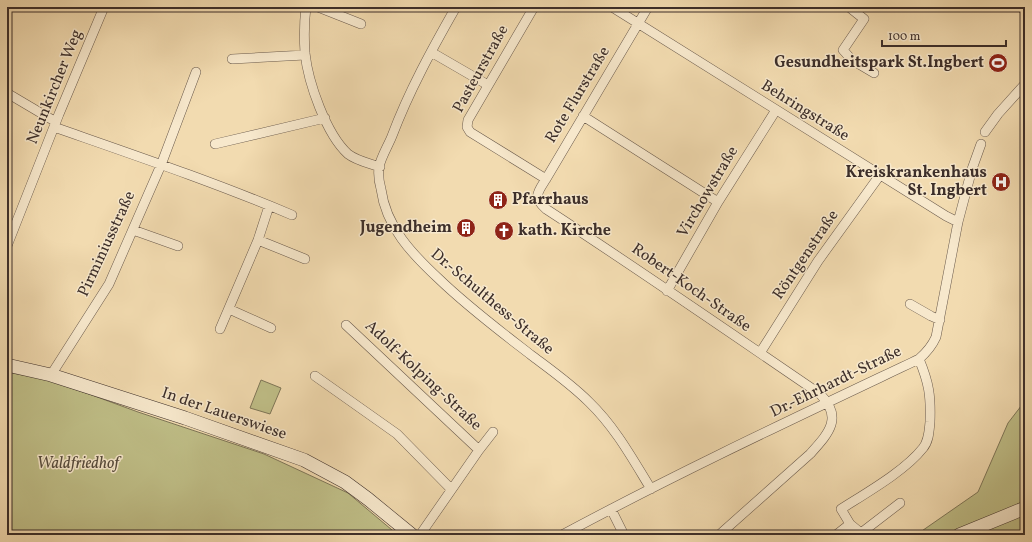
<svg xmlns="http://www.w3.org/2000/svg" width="1032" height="542" font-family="Vollkorn,serif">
<rect width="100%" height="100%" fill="#f2dbb0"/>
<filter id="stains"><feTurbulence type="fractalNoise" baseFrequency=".005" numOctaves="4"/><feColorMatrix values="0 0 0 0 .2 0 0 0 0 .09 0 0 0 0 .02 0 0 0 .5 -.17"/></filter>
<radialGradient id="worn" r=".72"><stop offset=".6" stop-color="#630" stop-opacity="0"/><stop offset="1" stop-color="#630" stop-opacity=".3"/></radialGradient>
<path fill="#bfbe87" stroke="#7e7658" d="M7,372L44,379L89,394L138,412L264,454L348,493L398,535H7Z
M261,380L281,388L270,414L250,408Z
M1025,401V535H916L978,492L1008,423Z"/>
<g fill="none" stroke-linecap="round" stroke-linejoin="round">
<defs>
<path id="street" d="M306,7C304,23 304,38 305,53C308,82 326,134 348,154C357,161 369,163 380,167
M318,7L361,24
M456,7C432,49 409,91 392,136C388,146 381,157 379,167C378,175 379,182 381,189C386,227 412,254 439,279C468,307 500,331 531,355C551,370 571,384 589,402C615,427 632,458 651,489
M534,7L468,120L467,127L470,132L546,179
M612,7L946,216L958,222
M648,7L546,179C538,192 532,197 546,209C638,269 729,332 820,394C844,418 828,434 810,454L719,535
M849,7L864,19L843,50L852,60L874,73
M1022,7L1025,12
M431,52L488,85
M232,59L305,55
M7,93L56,122
M583,116L718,202
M54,127C134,155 214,182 292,215
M985,132L998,114L1025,84
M215,144L325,118
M133,230L178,246
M258,240L305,259
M7,246L59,114L104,7
M667,291L718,202L776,110
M910,304L931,316L940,320
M229,309L271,328
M346,325L479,450
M220,329L258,240L269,206
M760,353L818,261L880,175
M51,375L109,284L161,165L196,72
M315,376L397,434L451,489
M900,503L861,533L850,524L841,509C866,493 905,471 923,448C929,441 929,431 930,422C931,396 929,383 919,359
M611,509L624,535
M420,535L479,450L493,432
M562,535C679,472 799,416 919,359C927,352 932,346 936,337L958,222L972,169L981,144
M836,535L850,524"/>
<path id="secondary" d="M7,365L51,375L185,418L304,460L345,482L368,499L412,535
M959,535L1025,508"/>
</defs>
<use href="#street" stroke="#6a5a4c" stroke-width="10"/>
<use href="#secondary" stroke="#3d2f2a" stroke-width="14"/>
<use href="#street" stroke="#f7e8cc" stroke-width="9"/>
<use href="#secondary" stroke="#f7e8cc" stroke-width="13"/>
</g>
<defs>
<symbol id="stadium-disc" viewBox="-11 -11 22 22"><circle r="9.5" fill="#8f2418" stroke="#f7e8cc"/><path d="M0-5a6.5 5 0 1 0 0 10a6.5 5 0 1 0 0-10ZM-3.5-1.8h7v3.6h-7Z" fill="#fff"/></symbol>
<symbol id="hospital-disc" viewBox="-11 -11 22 22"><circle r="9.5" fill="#8f2418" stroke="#f7e8cc"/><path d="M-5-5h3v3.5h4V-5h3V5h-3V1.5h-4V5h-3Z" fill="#fff"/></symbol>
<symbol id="building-disc" viewBox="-11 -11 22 22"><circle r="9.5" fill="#8f2418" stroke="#f7e8cc"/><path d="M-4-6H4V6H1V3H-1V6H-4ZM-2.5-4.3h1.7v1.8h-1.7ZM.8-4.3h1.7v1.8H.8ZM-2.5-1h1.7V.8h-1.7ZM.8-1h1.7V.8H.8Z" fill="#fff"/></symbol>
<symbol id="church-disc" viewBox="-11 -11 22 22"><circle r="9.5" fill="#8f2418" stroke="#f7e8cc"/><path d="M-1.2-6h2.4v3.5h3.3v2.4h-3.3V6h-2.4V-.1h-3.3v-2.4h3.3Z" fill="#fff"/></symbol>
</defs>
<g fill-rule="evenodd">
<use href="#stadium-disc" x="987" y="52" width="22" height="22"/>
<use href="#hospital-disc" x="990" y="171" width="22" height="22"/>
<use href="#building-disc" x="487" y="189" width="22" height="22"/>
<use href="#building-disc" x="455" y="217" width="22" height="22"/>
<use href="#church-disc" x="493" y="220" width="22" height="22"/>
</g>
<g text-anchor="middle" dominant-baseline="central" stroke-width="3" stroke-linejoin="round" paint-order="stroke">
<g font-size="16" font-weight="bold" fill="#3d2f2a" stroke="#f7e8cc" text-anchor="end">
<text x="984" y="63">Gesundheitspark St.Ingbert</text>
<text x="987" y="173">Kreiskrankenhaus<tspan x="987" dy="18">St. Ingbert</tspan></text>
<text x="512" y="200" text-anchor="start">Pfarrhaus</text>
<text x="452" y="228">Jugendheim</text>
<text x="518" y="231" text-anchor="start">kath. Kirche</text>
</g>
<g font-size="16" fill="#3d2f2a" stroke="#f7e8cc">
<text transform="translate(481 69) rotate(-61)">Pasteurstraße</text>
<text transform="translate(55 87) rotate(-68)">Neunkircher Weg</text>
<text transform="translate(578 95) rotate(-59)">Rote Flurstraße</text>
<text transform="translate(805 111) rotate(32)">Behringstraße</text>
<text transform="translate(708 192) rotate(-59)">Virchowstraße</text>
<text transform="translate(107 244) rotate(-65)">Pirminiusstraße</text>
<text transform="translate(806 255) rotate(-56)">Röntgenstraße</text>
<text transform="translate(691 288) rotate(35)">Robert-Koch-Straße</text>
<text transform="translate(492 302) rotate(40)">Dr.-Schulthess-Straße</text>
<text transform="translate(423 376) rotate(43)">Adolf-Kolping-Straße</text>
<text transform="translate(836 382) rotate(-26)">Dr.-Ehrhardt-Straße</text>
<text transform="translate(224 414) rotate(19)">In der Lauerswiese</text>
</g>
<g font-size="16" font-style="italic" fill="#574c3d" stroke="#f7e8cc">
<text x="78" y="464">Waldfriedhof</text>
</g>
</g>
<rect width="1032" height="542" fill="none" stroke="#f2dbb0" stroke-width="24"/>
<rect x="8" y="8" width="1016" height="526" fill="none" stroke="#3d2f2a" stroke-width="2"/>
<rect x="12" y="12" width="1008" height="518" fill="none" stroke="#3d2f2a"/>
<path d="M882 40v6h124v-6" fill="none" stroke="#3d2f2a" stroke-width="2"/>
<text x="888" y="40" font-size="12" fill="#3d2f2a" stroke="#f7e8cc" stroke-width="3" paint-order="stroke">100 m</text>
<rect width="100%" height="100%" filter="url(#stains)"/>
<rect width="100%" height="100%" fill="url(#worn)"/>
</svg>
